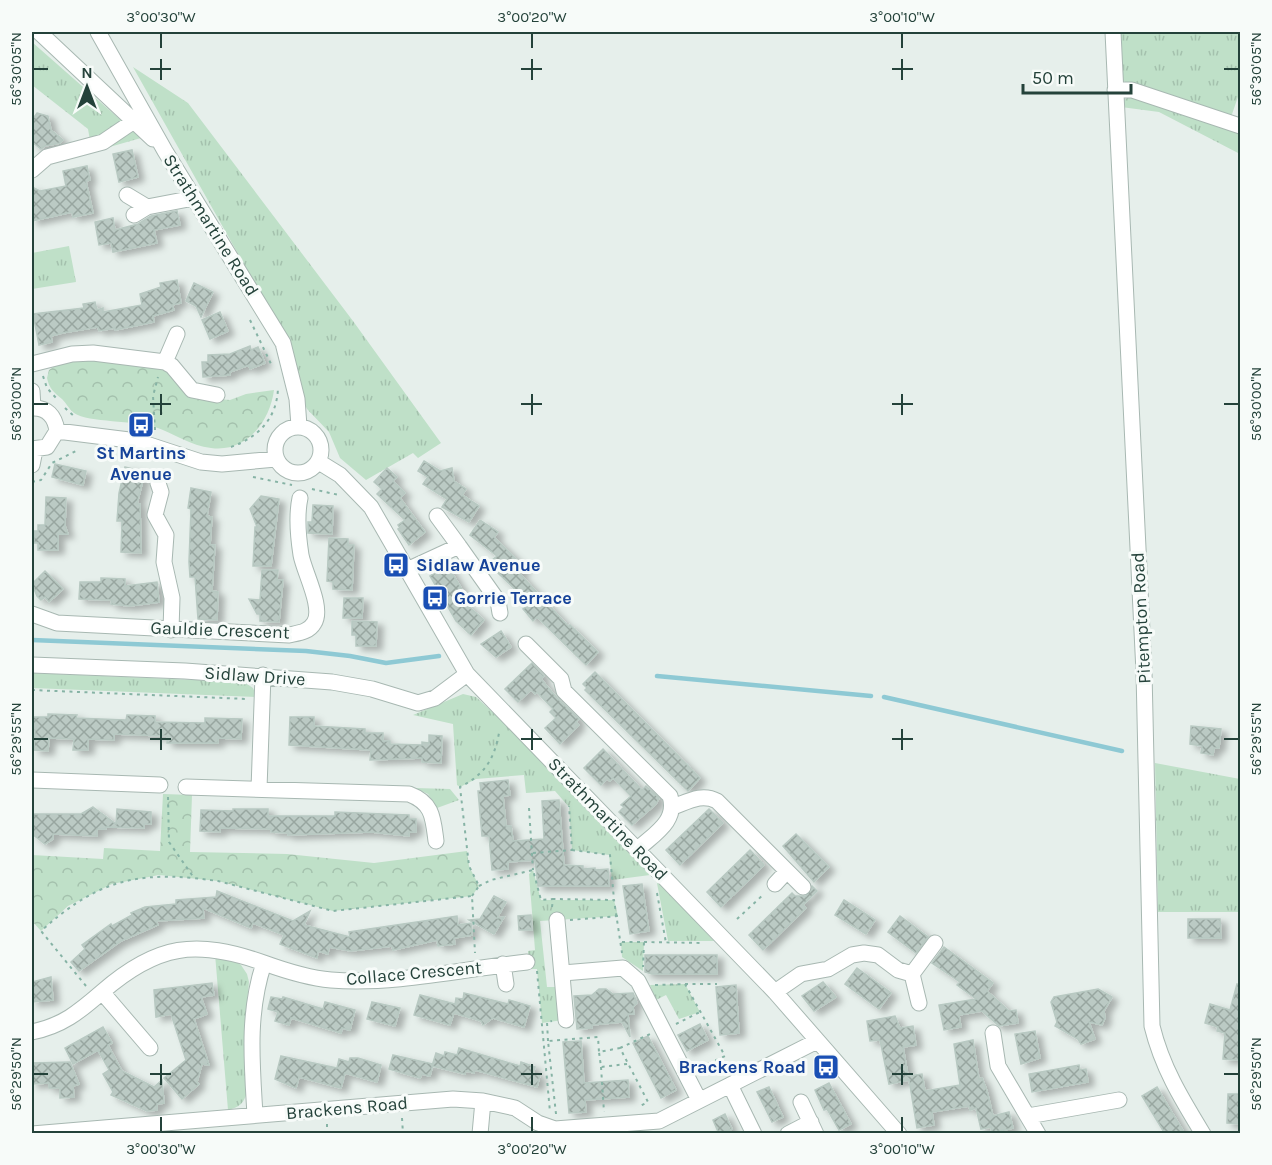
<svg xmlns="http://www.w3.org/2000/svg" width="1272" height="1165" font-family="Karla,sans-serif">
<defs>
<pattern id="grass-tufts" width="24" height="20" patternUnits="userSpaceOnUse" patternTransform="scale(1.5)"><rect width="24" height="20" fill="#bfe0c8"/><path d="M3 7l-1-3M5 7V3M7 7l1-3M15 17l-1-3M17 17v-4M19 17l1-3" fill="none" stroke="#a4c1ad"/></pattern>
<pattern id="park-crowns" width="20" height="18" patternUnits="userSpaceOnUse" patternTransform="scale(1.5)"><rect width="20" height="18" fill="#bfe0c8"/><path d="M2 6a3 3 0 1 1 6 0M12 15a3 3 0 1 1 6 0" fill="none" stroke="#a4c1ad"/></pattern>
<pattern id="building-cross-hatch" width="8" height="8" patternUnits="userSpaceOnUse" patternTransform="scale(1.5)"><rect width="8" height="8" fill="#bbcac4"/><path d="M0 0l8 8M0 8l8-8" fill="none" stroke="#98a6a0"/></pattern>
<filter id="shadow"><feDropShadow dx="6" dy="4" stdDeviation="3" flood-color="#0004"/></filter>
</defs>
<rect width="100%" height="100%" fill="#e6efeb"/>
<path fill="url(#grass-tufts)" d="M1118,32H1240V91L1230,120L1123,81L1119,72Z
M32,42L141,138L92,152L88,129L32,85Z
M133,67L188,103L353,321L441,443L418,458L413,453L366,480L340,458L329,432L307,409L299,392L287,341Z
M1131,96L1240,129V154L1159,112L1121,107L1123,100Z
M69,246L76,282L32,289V253Z
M32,673L244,682L253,688L257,697L32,688Z
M463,694L476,697L522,739L650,875L612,880L609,855L572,850L569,807L555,791L526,793L524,775L476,779L460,787L457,785L453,724L413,715Z
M1155,763L1240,779V912H1158Z
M415,788L450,789L459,800L437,808L428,794Z
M533,870L541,900H614L618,916L540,921L547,987H559L563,1020L542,1023L537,969H528V951L535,950L529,874Z
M656,878L714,941H668Z
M621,942H644L643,971L622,957Z
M215,954L230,958L241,965L247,974L249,982L244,1034L247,1092C244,1103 240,1107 228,1110Z
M685,984L700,1012L679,1019L666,995L656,1000L650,985Z"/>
<path fill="url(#park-crowns)" d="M93,359L166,368L204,398L230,400L246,394L274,390C270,421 247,453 211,448C191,446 173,433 155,427C134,420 89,423 74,413C69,409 66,403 62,399C54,393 49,388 47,378L49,370L59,363Z
M163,794L192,795L190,852L287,854L374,863L467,851L469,866L479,886L472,896L333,911L218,881L159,875L112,884L68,906L41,931L32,921V855L103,859L104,848L160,851Z"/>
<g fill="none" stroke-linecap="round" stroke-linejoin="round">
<path stroke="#8ec9d4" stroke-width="4.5" d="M32,640L306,651L350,656L386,663L439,656
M657,676L871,696
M884,697L1122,751"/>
</g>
<path fill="url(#building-cross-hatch)" stroke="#b8c9c2" stroke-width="1.5" filter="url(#shadow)" d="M37,113L48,116L51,130L63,140L60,143L45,146L41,149L32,142V120Z
M132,150L138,177L119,182L113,154Z
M87,166L90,180L86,181L93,213L73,217L72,212L32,221V187L40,191L66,186L63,171Z
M177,211L180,225L154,230L157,243L113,252L111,243L99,245L95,222L113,218L115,230L138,224L151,216Z
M177,280L181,303L172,305L174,310L153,316L154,322L115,330V328L99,331L98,327L62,333L51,336L52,342L39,345L33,314L84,308L83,304L95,302L97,310L103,308V312L142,305L140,294L161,287L160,283Z
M194,283L213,292L201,317L196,306L186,301Z
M220,312L228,331L210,339L202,320Z
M250,346L251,350L258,347L265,363L250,369L249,365L230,372V375L203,377L202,362H208V355L230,354Z
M424,461L440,471L452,468L454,481L466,489L462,495L479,506L469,522L442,507L447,499L423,484L428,477L418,471Z
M55,464L86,471L83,485L52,477Z
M125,467L145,472L137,504H140L141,553L121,552L122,521H117L119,493Z
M387,468L397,477L393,481L405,493L400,498L425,532L409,545L398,529L400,528L398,525L405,520L377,494L382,489L374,482Z
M191,488L211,492L207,516L212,517L210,545H215L212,591L218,592L217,620L198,619L195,577H190L189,562L191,509L188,508Z
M261,496L279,499L271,566H253L255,527H257L250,509Z
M46,497L66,498L65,526L68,534H58V550H38V543H34V531H38V525H45Z
M313,505L333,506L332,534L308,533V522H312Z
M480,520L498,532L494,537L525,568L519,573L569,627L570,625L598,652L586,665L537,617L533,621L523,609L526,607L517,597L520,594L498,573L502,570L492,560L497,556L470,535Z
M329,538L348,539V545H354L352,590L333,589V582L327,581Z
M447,565L463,591L456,595L484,620L471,635L456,621L430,576Z
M262,570H278L277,580H283L279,622L260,621V614H257L249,599L260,600Z
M45,571L63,589L49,602L45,597L41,600L37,596L32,584Z
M101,578L125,579V586L157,582L159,602L130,606L111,604L112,600L79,599L80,582H101Z
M344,598H363L362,618H343Z
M352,621L377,622L376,646H356V635H352Z
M501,631L511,647L496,657L481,644Z
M532,663L544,676L541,679L557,698L579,719L576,722L579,725L560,744L545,728L556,718L550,712L553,709L537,692L535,694L531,690L518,702L505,689Z
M595,672L700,778L688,791L585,690L587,688L583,684Z
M48,714L77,715L76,718L126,720L127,715L155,716V722L205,723V718L242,719L241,739L218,738V743H167V736L114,734V740L88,739V750H73L74,739L49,738L48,751L34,750L35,730H32V717H48Z
M290,717H314V726L365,729V733H383V741H390V744L422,745V742L429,743V735L442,736L441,763L422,762V758L370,760L371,750L289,745Z
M1191,726L1221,729L1219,748H1214L1213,755L1201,753L1202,746L1190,744Z
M603,749L642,790L646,786L659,798L656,804L632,825L619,812L624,807L621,805L631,796L613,778L610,781L607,779L601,785L584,768Z
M508,780L510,795L503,796L506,826H511L513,841L544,839L542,801L559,800L564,865L583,866V869L595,868V870L608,869L609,886H538L535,860L508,862V869L492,870L489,836H482L478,791H481L480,783Z
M93,807L116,824L117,809L151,812V824H144V828L106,827V829H97V836L53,834V839L45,844L32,834L33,814H81Z
M233,809H268V816H335V812L409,815V819H416V832H409V836L371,832L288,835V833L271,832V829L220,828V832L200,831L201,810L233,811Z
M709,809L723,823L680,865L666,850Z
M796,834L829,867L814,882L783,846Z
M750,850L764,865L721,907L707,892Z
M642,884L649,931L630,934L623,886Z
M812,886L817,891L803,905L806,908L763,950L749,935L792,893L795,896H806Z
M217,891L293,921L310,911L304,925L350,937L349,932L457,916L458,925L471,923L472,935L454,938L455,944L438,946L437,940L393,950L392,946L351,951L329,947L328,954L318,951L317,958L280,944L284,935L253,923L251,928L203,908L204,918L156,921L158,925L121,941L79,971L71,962L85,949L82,945L111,924L112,926L132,915L131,913L145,907L176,904V900L216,897Z
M494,896L506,902L497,918L504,917L494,934L469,920L480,919Z
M844,900L875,920L866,934L835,915Z
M531,915L532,930H519L518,916Z
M900,916L928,937L916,953L888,932Z
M1188,919H1220L1221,938H1188Z
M944,947L993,983L987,991L1009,1011L1016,1010L1018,1023L999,1026L982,1011L959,1015L961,1027L944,1030L939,1005L976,999L957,985L960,982L932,963Z
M645,955H717V974H652L645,972Z
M857,968L891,993L879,1009L845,984Z
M51,977L53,1000L32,1002V982Z
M823,982L836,997L814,1011L802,996Z
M212,983L214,995L201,997L207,1014L194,1019L209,1065L202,1064L197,1082L199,1084L182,1099L164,1078L186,1060L171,1014L156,1017L154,990Z
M1237,984L1240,985V1060L1223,1059L1225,1033L1217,1031L1218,1027L1205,1023L1210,1004L1230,1010Z
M736,985L739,1033L720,1035L716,987Z
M599,989H606L613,994L633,993L637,1003L633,1007L634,1014H628L630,1037L622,1022L592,1025V1028L577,1029L574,996L592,995Z
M1098,989L1112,997L1104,1011L1105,1018L1102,1025L1089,1022L1095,1039L1081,1044L1078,1039L1055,1026L1057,1022L1051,1002L1054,997Z
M464,993L508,1004L509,1000L530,1006L524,1027L493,1018L483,1025L481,1021L454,1013L450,1025L414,1015L420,995L455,1004L456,998L463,999Z
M271,997L282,999L283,997L323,1009L325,1002L355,1010L350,1030L342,1028L341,1033L291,1018L289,1025L275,1021L278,1012L268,1009Z
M372,1002L400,1008L395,1026L367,1019Z
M895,1016L900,1028L913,1026L916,1045L903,1047L908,1076L922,1074L925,1091L960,1085L954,1044L973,1040L979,1079L982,1078L987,1091L993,1116L1009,1112L1013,1128L992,1133L991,1127L981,1129L976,1108L970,1110L969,1106L932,1112L934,1125L917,1128L909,1080L889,1084L880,1040L870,1041L867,1021Z
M700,1024L708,1040L687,1051L678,1035Z
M103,1027L112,1043L108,1045L122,1071L154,1087L162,1080L164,1103L157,1104V1110L147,1111L111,1095L113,1092L103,1074L109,1070L98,1050L73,1064L65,1048Z
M1035,1031L1040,1058L1021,1064L1015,1034Z
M648,1036L676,1090L661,1098L633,1043Z
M581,1041L584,1083L628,1080L629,1097L585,1100L586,1112L569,1113L563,1042Z
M459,1048L520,1066L521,1062L535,1067L533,1074L540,1075L537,1087L475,1070L474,1073L466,1071L465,1074L432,1066L436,1053L444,1056L445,1052L457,1055Z
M393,1055L433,1064L430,1076L422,1074L420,1078L389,1069Z
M281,1056L337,1068L339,1059L349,1062L350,1058H358L381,1065L377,1082L345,1073L341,1088L299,1077L296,1088L275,1079Z
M70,1062L79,1084L73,1086L74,1097L60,1098V1088H49V1083L32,1084V1063Z
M1079,1065L1080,1070L1086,1069L1088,1082L1032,1092L1029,1074Z
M829,1083L851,1124L839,1130L827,1109L824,1110L815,1090Z
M769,1087L783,1117L772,1122L757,1092Z
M1157,1087L1168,1106L1185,1134H1165L1142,1096Z
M1228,1094H1240V1124L1227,1123Z
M725,1114L732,1129L719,1134L713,1120Z"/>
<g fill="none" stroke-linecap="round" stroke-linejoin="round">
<defs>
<path id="minor" d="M39,32L153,139
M98,32L165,151L283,343L297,399L299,426
M1113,32L1144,672L1152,1026C1162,1067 1181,1098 1203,1134
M1115,90H1132L1240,126
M32,170L47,157L103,142L134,121
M127,195L147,207L194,198
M134,215L147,207
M165,362L172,366L192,390L217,395
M32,364L72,354L93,353L165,362L177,334
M32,391L33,408
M32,408C47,407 55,416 57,431L47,447L32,449
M275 450a23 23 0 1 1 46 0a23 23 0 1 1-46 0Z
M57,431L137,441L201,462L222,464L276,459
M319,462L340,475L371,507L467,674L775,992L899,1134
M32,465L35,450
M158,483L161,492L155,515L166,535L164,562L172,598L171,630
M437,516L459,546
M407,570L459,546L498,601L500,613
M32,614L57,623L289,635C298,633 309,632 314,623C324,608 304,572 301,555C298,536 296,517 300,498
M526,644L561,679L564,691L670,796C678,821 654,834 638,849
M32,665L185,671L332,682L372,689L418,703L435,698L467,674
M32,780L160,785
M186,787L409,794C433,803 433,818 436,841
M259,789L263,675
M673,807C689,801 702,793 717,801L803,887
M775,884L787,871
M557,920L566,1020
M503,964L506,984
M563,973L623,968L638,981L699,1100
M912,974L935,943
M102,992L150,1048
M775,992L801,974L828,969L852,955L864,953L878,955L898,970L912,974L919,1003
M32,1032C62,1026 79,1012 102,992C157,944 196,939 264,963
M993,1033L998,1066L1038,1134
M730,1085L754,1134
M801,1102L816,1134
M255,1115C252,1063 247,1014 264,963C286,971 308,978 331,980C395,985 463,969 527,962
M1028,1116L1119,1100
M32,1134L453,1099L483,1101L515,1108L538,1123L555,1129L659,1121L817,1041
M480,1134L483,1101
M788,1134L811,1122"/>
</defs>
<use href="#minor" stroke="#a8b8b2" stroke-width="17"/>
<path stroke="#86b3a5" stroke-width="2" stroke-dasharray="3 4.5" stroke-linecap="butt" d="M250,320L272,366
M32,341L34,348
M43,376L47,388L57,399
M65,408L76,418
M141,426L155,430
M155,430L153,396L158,377
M231,447C259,437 277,418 278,388
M253,477L292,485
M32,482L41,480L52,463L78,450
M312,489L339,495
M32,690L247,699
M168,797L169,842L194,878L218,881L333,911L472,896L475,953
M529,808L533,870
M572,850L610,855L614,900
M533,853L572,850L569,806
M479,886L491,880L533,870L541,900L553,899
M657,893L666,943
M472,896L479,886L469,866L460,787C484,775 494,760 499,733
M552,907L553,899L614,900L622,953
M737,919L764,894
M570,920L618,916
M622,942H644L643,967
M644,942L704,943
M537,971L550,1112
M685,984H717
M655,985L685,984L725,1056L699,1068
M86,986L41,931C91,886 128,872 194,878
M676,1024L700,1012
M548,1041L547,1022L552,1021
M620,1048L650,1034
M627,1064L601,1067L599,1052L620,1048L648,1102L638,1107
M601,1067L604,1112
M556,1114L548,1041L598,1037L599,1052
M402,1118L403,1134
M327,1124V1134"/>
<use href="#minor" stroke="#fff" stroke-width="15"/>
</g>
<path fill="none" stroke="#24423a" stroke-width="2" d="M161,33V48M532,33V48M902,33V48M161,59V80M532,59V80M902,59V80M33,69H48M150,69H171M521,69H542M892,69H913M1224,69H1239M161,394V415M532,394V415M902,394V415M33,404H48M150,404H171M521,404H542M892,404H913M1224,404H1239M161,729V750M532,729V750M902,729V750M33,739H48M150,739H171M521,739H542M892,739H913M1224,739H1239M161,1064V1085M532,1064V1085M902,1064V1085M33,1074H48M150,1074H171M521,1074H542M892,1074H913M1224,1074H1239M161,1117V1132M532,1117V1132M902,1117V1132"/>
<defs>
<symbol id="bus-square" viewBox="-11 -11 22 22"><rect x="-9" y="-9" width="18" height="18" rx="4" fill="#1a4fb4" stroke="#f7fbf9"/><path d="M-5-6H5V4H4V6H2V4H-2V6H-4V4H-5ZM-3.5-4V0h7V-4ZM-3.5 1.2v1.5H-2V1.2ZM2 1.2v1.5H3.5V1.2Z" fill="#fff"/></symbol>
</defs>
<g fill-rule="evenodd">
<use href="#bus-square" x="126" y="410" width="30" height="30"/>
<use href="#bus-square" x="381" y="550" width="30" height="30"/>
<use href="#bus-square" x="420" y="583" width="30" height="30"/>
<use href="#bus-square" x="811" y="1052" width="30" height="30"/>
</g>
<g text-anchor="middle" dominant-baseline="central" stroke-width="6" stroke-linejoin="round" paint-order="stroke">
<g font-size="18" fill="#24423a" stroke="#f7fbf9">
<text transform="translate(211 225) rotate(58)">Strathmartine Road</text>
<text transform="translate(1141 618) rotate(-93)">Pitempton Road</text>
<text transform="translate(220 630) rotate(2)">Gauldie Crescent</text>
<text transform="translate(255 676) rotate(4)">Sidlaw Drive</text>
<text transform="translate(608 819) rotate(46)">Strathmartine Road</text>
<text transform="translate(414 973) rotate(-5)">Collace Crescent</text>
<text transform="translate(347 1108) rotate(-5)">Brackens Road</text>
</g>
<g font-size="18" font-weight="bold" fill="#164399" stroke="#f7fbf9" text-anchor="start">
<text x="141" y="453" text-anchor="middle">St Martins<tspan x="141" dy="21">Avenue</tspan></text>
<text x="416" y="565">Sidlaw Avenue</text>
<text x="454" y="598">Gorrie Terrace</text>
<text x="806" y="1067" text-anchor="end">Brackens Road</text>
</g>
</g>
<rect width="1272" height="1165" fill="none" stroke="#f7fbf9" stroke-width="66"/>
<g transform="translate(87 87)" stroke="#f7fbf9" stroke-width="4.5" paint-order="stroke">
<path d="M0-4.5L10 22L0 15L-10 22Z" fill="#24423a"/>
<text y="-9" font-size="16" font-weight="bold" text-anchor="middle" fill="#24423a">N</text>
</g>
<path d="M1023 84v9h108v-9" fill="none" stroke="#24423a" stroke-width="3"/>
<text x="1032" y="84" font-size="18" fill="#24423a" stroke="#f7fbf9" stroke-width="4.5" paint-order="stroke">50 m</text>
<rect x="33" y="33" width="1206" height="1099" fill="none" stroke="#24423a" stroke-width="2"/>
<g font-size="15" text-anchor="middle" fill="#24423a">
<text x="161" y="22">3°00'30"W</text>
<text x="532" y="22">3°00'20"W</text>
<text x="902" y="22">3°00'10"W</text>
<text transform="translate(16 69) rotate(-90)" y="5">56°30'05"N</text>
<text transform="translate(1256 69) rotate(-90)" y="5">56°30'05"N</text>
<text transform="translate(16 404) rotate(-90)" y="5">56°30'00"N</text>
<text transform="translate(1256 404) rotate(-90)" y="5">56°30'00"N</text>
<text transform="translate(16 739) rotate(-90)" y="5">56°29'55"N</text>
<text transform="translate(1256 739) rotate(-90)" y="5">56°29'55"N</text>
<text transform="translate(16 1074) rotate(-90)" y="5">56°29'50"N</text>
<text transform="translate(1256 1074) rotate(-90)" y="5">56°29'50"N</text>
<text x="161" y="1154">3°00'30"W</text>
<text x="532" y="1154">3°00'20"W</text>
<text x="902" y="1154">3°00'10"W</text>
</g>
</svg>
